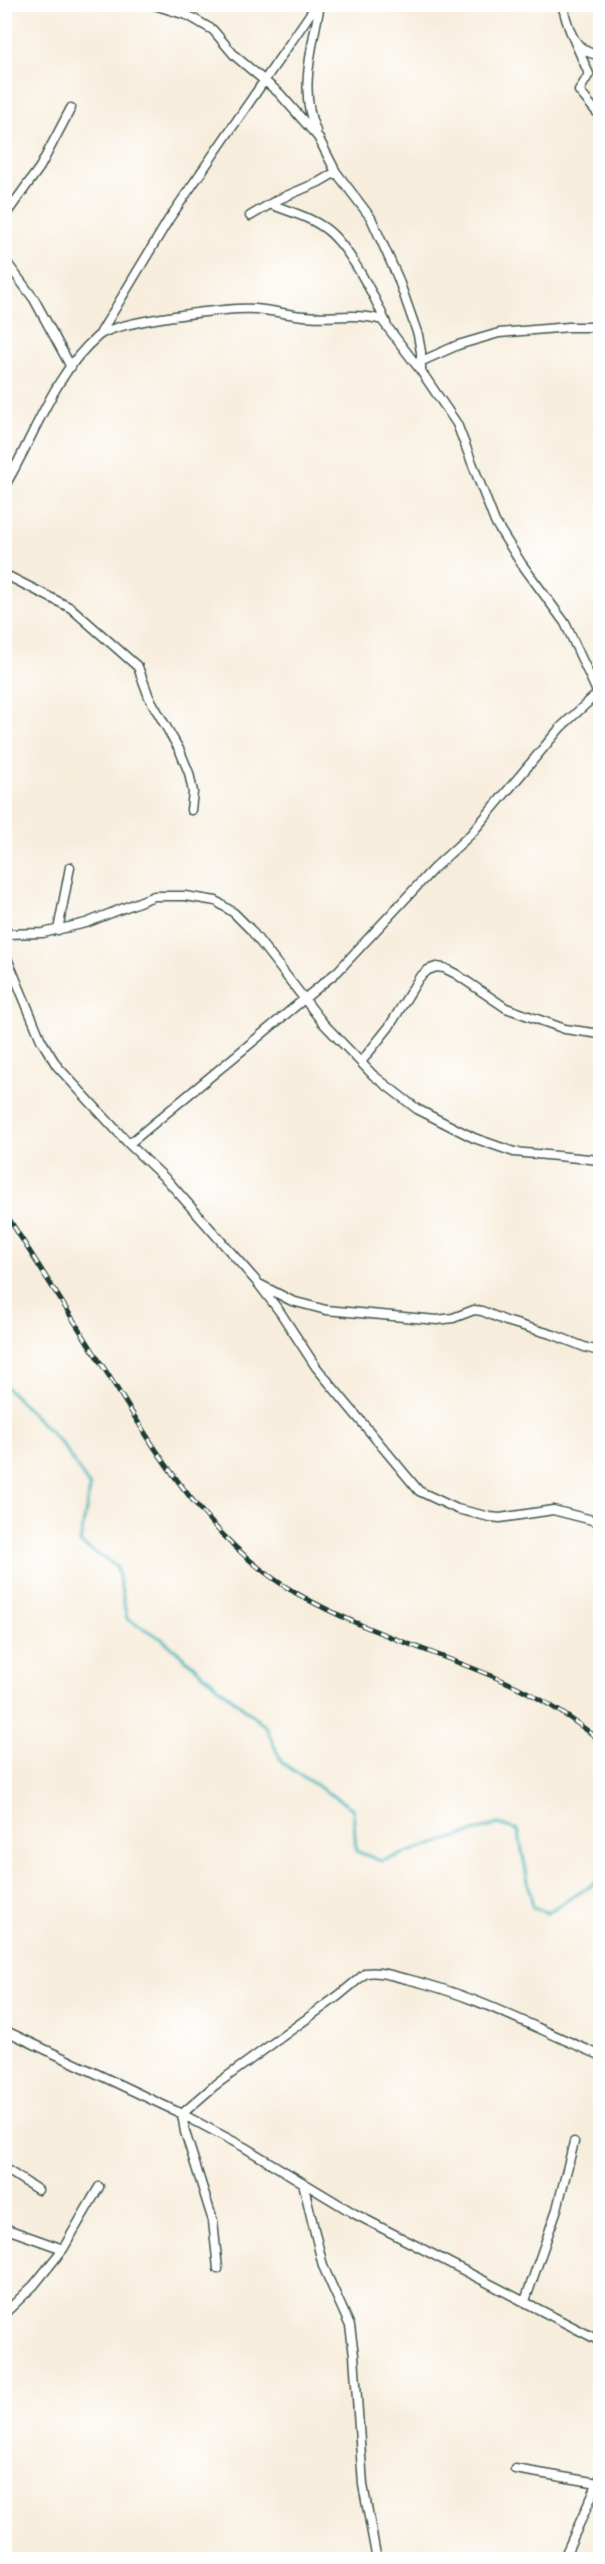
<svg xmlns="http://www.w3.org/2000/svg" width="605" height="2564" font-family="'IM FELL French Canon',serif">
<rect width="100%" height="100%" fill="#fff"/>
<filter id="ink" filterUnits="userSpaceOnUse"><feTurbulence type="fractalNoise" baseFrequency=".0167" numOctaves="2"/><feDisplacementMap in="SourceGraphic" scale="12" xChannelSelector="R" yChannelSelector="G"/><feConvolveMatrix kernelMatrix="1 2 1 2 8 2 1 2 1" color-interpolation-filters="sRGB"/></filter>
<filter id="wash" filterUnits="userSpaceOnUse"><feTurbulence type="fractalNoise" baseFrequency=".008" numOctaves="4" result="noise"/><feDisplacementMap in="SourceGraphic" scale="24" xChannelSelector="R" yChannelSelector="G"/><feGaussianBlur stdDeviation="1.35" result="paint"/><feColorMatrix in="noise" values="0 0 0 0 0 0 0 0 0 0 0 0 0 0 0 0 0 1.4 0 .05"/><feComposite in="paint" operator="in"/></filter>
<g filter="url(#wash)">
<rect width="100%" height="100%" fill="#f7eddc"/>
<g fill="none" stroke-linecap="round" stroke-linejoin="round">
<path stroke="#43b3ba" stroke-width="3" d="M4,1385L62,1444L90,1487L80,1543L117,1567L127,1619L162,1639L266,1727L282,1763L353,1809L356,1851L381,1861L498,1824L518,1830L533,1907L547,1913L600,1880"/>
</g>
</g>
<g filter="url(#ink)">
<g fill="none" stroke-linecap="round" stroke-linejoin="round">
<defs>
<path id="street" d="M151,4L189,16L213,30L235,56L279,93L318,137L336,172L371,218L398,278L418,335L421,352V371
M562,4C568,27 573,53 600,55
M573,38L589,74L579,91L600,116
M316,131C298,91 313,45 320,4
M270,204C288,211 310,217 326,229C348,245 375,297 386,323
M250,216L277,200L319,182L336,172
M4,217L40,167L71,108
M4,259L34,299L71,367
M101,332L169,219L317,4
M422,361L458,345L499,333L569,327H600
M4,487C34,438 53,374 98,336C116,321 228,307 255,309C272,310 288,315 304,316C330,319 357,312 382,320L421,371L457,424L495,522L521,563L565,623L600,698
M4,574L71,608L138,667L149,697L180,751L189,773L193,792L191,810
M58,930L70,867
M4,934L43,933L86,923L154,896H185L216,901L234,913L250,929L323,1023L373,1075L417,1109L474,1138L514,1152L600,1160
M4,951L41,1040L57,1066L129,1144L168,1181L257,1282L280,1312L316,1367L419,1491L457,1509L490,1517L500,1518L553,1510L600,1522
M361,1062L389,1027L419,978L428,970L436,967L444,968L456,974L506,1008L565,1029L600,1034
M129,1144L338,971L433,869L471,834L561,727L598,693
M261,1285L292,1301L326,1310L437,1320L453,1318L474,1310L482,1311L506,1321L554,1335L587,1348L600,1351
M4,2030L182,2114L244,2147L355,2214L600,2341
M4,2168L38,2190
M303,2183L323,2266L350,2326L354,2355L363,2485L377,2560
M4,2228L63,2249
M218,2269L213,2221L185,2132L182,2114L214,2086L338,1996L366,1973C381,1971 393,1976 407,1979C478,1996 534,2028 600,2055
M525,2301L557,2209L574,2142
M4,2314L34,2285L63,2249L99,2187
M515,2469L598,2483
M563,2560L600,2478"/>
</defs>
<use href="#street" stroke="#3f574d" stroke-width="11"/>
<use href="#street" stroke="#fff" stroke-width="8"/>
<defs>
<path id="rail" d="M4,1211C39,1266 74,1321 109,1376C159,1456 211,1544 296,1593C362,1631 434,1651 504,1681C539,1696 570,1717 600,1740"/>
</defs>
<use href="#rail" stroke="#1f3d34" stroke-width="5"/>
<use href="#rail" stroke="#fff" stroke-width="3" stroke-dasharray="9" stroke-linecap="butt"/>
</g>
</g>
<rect width="605" height="2564" fill="none" stroke="#fff" stroke-width="24"/>
</svg>
